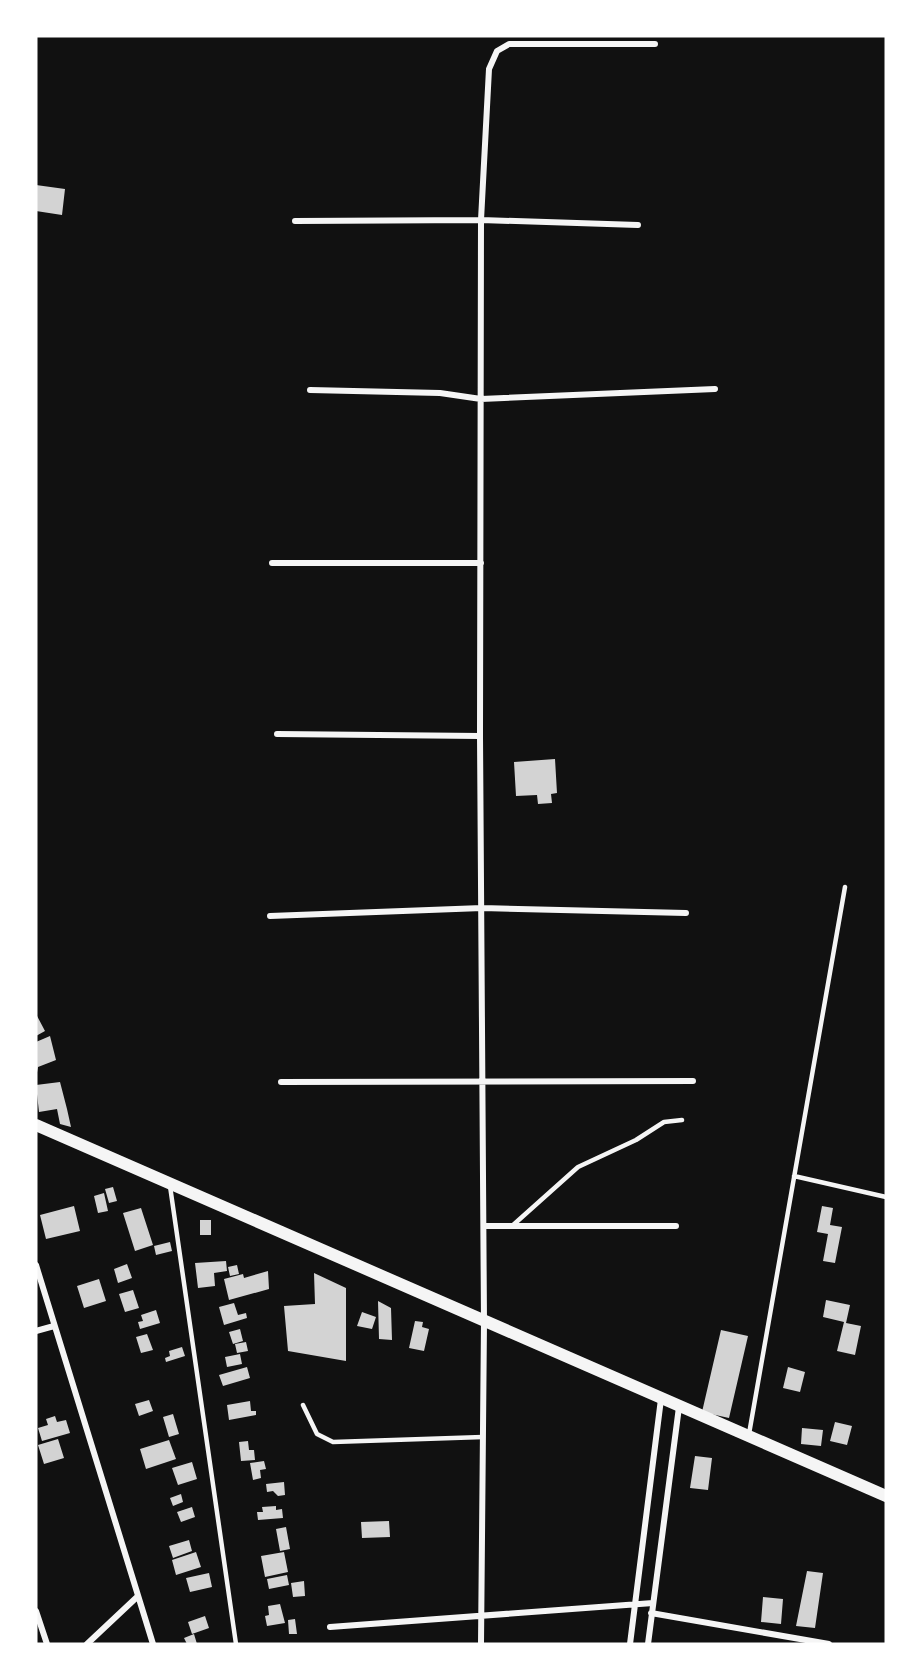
<svg xmlns="http://www.w3.org/2000/svg" width="922" height="1680" font-family="Rubik,sans-serif">
<rect width="100%" height="100%" fill="#111"/>
<path fill="#d3d3d3" d="M36,185L65,189L62,215L36,211Z
M555,759L557,793L551,794L552,803L538,804L537,795L516,796L514,762Z
M36,1014L45,1031L36,1036Z
M50,1036L56,1060L38,1067L36,1078V1042Z
M60,1082L67,1109L71,1127L60,1124L57,1109L39,1112L36,1085Z
M113,1187L117,1201L109,1203L105,1189Z
M104,1193L108,1211L98,1213L94,1196Z
M74,1206L80,1231L46,1239L40,1215Z
M822,1206L833,1208L830,1225L842,1227L835,1263L823,1261L828,1234L817,1232Z
M141,1208L153,1245L135,1251L123,1213Z
M200,1220H211V1235H200Z
M170,1242L172,1251L156,1255L154,1246Z
M226,1261L227,1271L214,1273L215,1286L198,1288L195,1263Z
M127,1264L132,1278L118,1283L114,1269Z
M237,1265L239,1274L230,1276L228,1267Z
M268,1271L269,1289L229,1300L224,1279L243,1274L244,1278Z
M314,1273L346,1288V1361L288,1351L284,1306L315,1304Z
M99,1279L106,1301L84,1308L77,1286Z
M133,1290L139,1308L125,1312L119,1294Z
M826,1300L850,1305L846,1323L861,1326L855,1355L837,1351L844,1322L823,1317Z
M378,1301L391,1308L392,1340L379,1339Z
M234,1303L238,1315L246,1313L247,1318L224,1325L219,1307Z
M156,1310L160,1323L140,1329L138,1322L143,1321L141,1315Z
M362,1312L376,1317L372,1329L357,1326Z
M415,1321L423,1322L422,1327L429,1329L424,1351L409,1348Z
M240,1329L243,1341L233,1344L229,1332Z
M721,1330L748,1336L729,1418L702,1412Z
M147,1334L153,1350L141,1353L136,1337Z
M246,1342L248,1351L237,1353L235,1344Z
M182,1347L185,1356L166,1362L165,1358L170,1356L169,1351Z
M240,1354L242,1364L227,1367L225,1357Z
M247,1367L250,1378L223,1386L219,1375Z
M788,1367L805,1372L800,1392L783,1388Z
M149,1400L153,1411L139,1416L135,1404Z
M250,1401L251,1411H256V1415L229,1420L227,1405Z
M173,1414L179,1434L169,1437L163,1417Z
M55,1416L57,1422L66,1420L70,1433L42,1441L38,1428L48,1425L46,1419Z
M835,1422L852,1426L847,1445L830,1441Z
M802,1428L823,1430L821,1446L801,1444Z
M58,1439L64,1458L44,1464L38,1445Z
M169,1440L176,1459L146,1469L140,1449Z
M248,1441L249,1450H254L255,1460L241,1461L239,1442Z
M695,1456L712,1458L708,1490L690,1488Z
M264,1461L266,1469L260,1470L261,1478L253,1480L250,1463Z
M192,1462L197,1479L178,1485L172,1468Z
M284,1482L285,1495L278,1496L273,1491L267,1492L266,1484Z
M181,1494L183,1502L173,1506L170,1498Z
M276,1506V1510L282,1509L283,1518L258,1520L257,1512H263L262,1507Z
M192,1507L195,1517L181,1522L177,1512Z
M389,1521L390,1537L362,1538L361,1522Z
M286,1527L290,1549L280,1551L276,1529Z
M189,1540L192,1551L173,1558L169,1546Z
M196,1552L201,1567L176,1575L172,1560Z
M284,1552L288,1572L265,1577L261,1556Z
M807,1571L823,1573L815,1628L796,1626Z
M209,1573L212,1587L190,1592L186,1578Z
M287,1575L289,1585L269,1589L267,1579Z
M304,1581L305,1596L293,1597L291,1583Z
M763,1597L783,1599L781,1624L761,1622Z
M280,1604L285,1623L267,1626L265,1616L269,1615L268,1606Z
M205,1616L209,1628L192,1634L188,1622Z
M295,1619L297,1634H289L288,1620Z
M194,1634L197,1644H187L184,1638Z"/>
<g fill="none" stroke-linecap="round" stroke-linejoin="round">
<path stroke="#f5f5f5" stroke-width="4.5" d="M794,1176L886,1197
M170,1186L236,1644
M512,1226L578,1167L636,1140L664,1122L682,1120
M303,1405L317,1434L333,1442L483,1437
M749,1434L845,887"/>
<path stroke="#f5f5f5" stroke-width="6" d="M295,221L481,220L638,225
M310,390L440,393L481,399L715,389
M272,563H481
M277,734L480,736
M270,916L482,908L686,913
M281,1082L693,1081
M484,1226H676
M36,1265L153,1644
M36,1331L54,1326
M36,1611L47,1644
M651,1613L829,1644
M330,1627L653,1603
M87,1644L137,1597
M481,1644L484,1322L480,736L481,220L489,69L497,51L509,44H655
M630,1644L661,1399
M648,1644L679,1407"/>
<path stroke="#f5f5f5" stroke-width="12" d="M36,1125L886,1496"/>
</g>
<rect width="922" height="1680" fill="none" stroke="#ffffff" stroke-width="75"/>
</svg>
